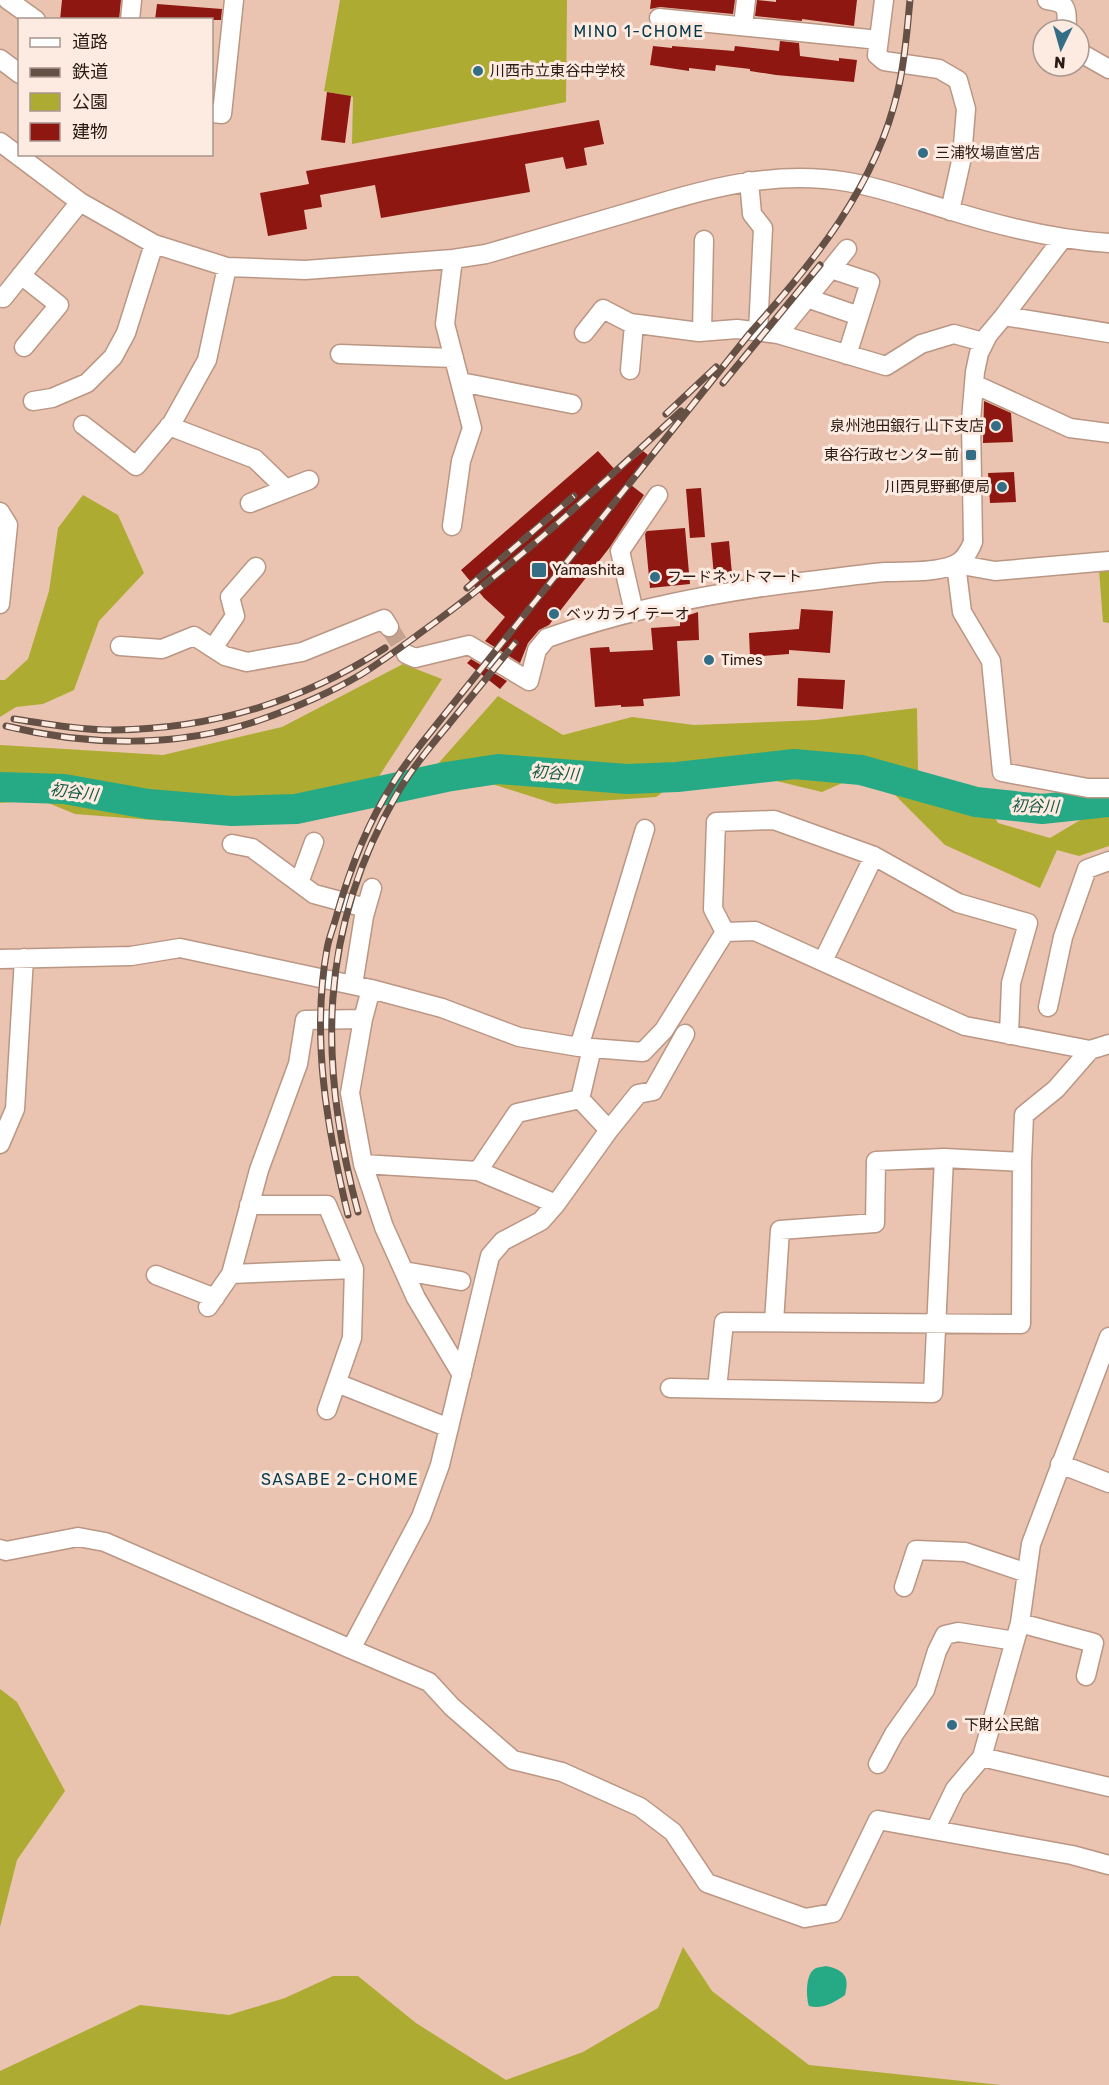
<svg xmlns="http://www.w3.org/2000/svg" width="1109" height="2085" font-family="Rubik,'Noto Sans JP',sans-serif">
<rect width="100%" height="100%" fill="#eac4b1"/>
<path fill="#adab31" d="M340,0H567L566,102L352,144L353,97L324,91Z
M83,495L118,515L144,573L99,621L74,690L43,704L16,707L0,717V680H5L28,659L49,591L58,528Z
M1109,569V623L1103,622L1099,570Z
M403,664L442,679L376,781L283,797L165,821L75,814L41,800L0,803V745L163,755L282,727Z
M498,696L563,735L632,717L694,725L816,720L917,708L918,771L980,794L998,823L1050,838L1082,819L1109,815V846L1079,856L1057,850L1040,888L945,845L895,795L849,780L822,792L703,763L656,797L555,804L436,766Z
M0,1689L17,1702L65,1791L17,1860L0,1927Z
M683,1947L712,1991L809,2065L1001,2085H0V2071L140,2005L229,2015L285,1998L333,1976H358L416,2023L506,2080L583,2052L658,2008Z"/>
<path fill="#26aa85" d="M826,1966C844,1970 850,1976 845,1995C835,2002 822,2010 809,2006C806,1997 805,1973 816,1968C818,1967 824,1967 826,1966Z"/>
<g fill="none" stroke-linecap="round" stroke-linejoin="round">
<path stroke="#26aa85" stroke-width="30" d="M0,787L64,789L148,804L232,811L296,809L446,777L498,769L627,779L677,777L794,764L861,770L976,802L1042,809L1109,802"/>
</g>
<path fill="#8e1712" d="M62,0H121L119,20H60Z
M651,0H735L733,14L660,7L650,9Z
M757,0L776,2V0H857L854,26L802,19V21L755,16Z
M157,4L222,9L221,20H155Z
M780,41L799,43L800,56L839,61V58L857,60L854,82L776,75L750,71V69L716,65L715,71L689,68V71L650,65L653,46L672,48V46L734,51L735,46L779,51Z
M327,92L351,96L345,143L321,140Z
M599,120L604,144L584,148L587,165L566,169L563,157L525,164L530,192L381,218L375,185L320,195L322,207L304,210L307,229L268,236L260,193L309,184L306,171Z
M984,401L1011,413L1013,442L983,443Z
M598,451L618,473L643,451L648,455L627,482L644,495L610,547L549,625L539,630L528,643L520,663L485,641L505,617L484,598L461,570Z
M1014,472L1016,502L990,503L988,473Z
M701,488L705,537L690,538L686,489Z
M685,528L690,584L650,588L645,534L647,531Z
M729,541L732,574L714,576L711,543Z
M801,609L833,611L830,653L789,650V654L750,657L749,633L799,629Z
M698,612L699,640L677,641L680,696L643,699L644,706L621,707V705L595,707L590,648L609,647L610,652L653,650L651,628L680,626V618Z
M471,659L507,681L500,689L467,663Z
M798,678L845,680L843,709L797,706Z"/>
<g fill="none" stroke-linecap="round" stroke-linejoin="round">
<path stroke="#c3a292" stroke-width="18" stroke-dasharray="18 9" stroke-linecap="butt" d="M389,627L406,654"/>
<defs>
<path id="minor" d="M8,0L36,20
M884,0L877,55L884,61L939,69L958,80L966,109L962,157L950,211
M1047,0C1070,3 1066,10 1067,30
M659,18L879,40
M130,20L132,0
M743,26L746,0
M1079,52L1109,69
M0,59L20,74
M212,113L222,114L234,0
M0,142L80,202L154,244L227,267L305,270L453,259L486,254C534,240 582,226 630,212C703,190 770,169 848,182C883,188 915,200 949,210C1000,226 1055,240 1109,243
M749,181L752,214L763,228L758,332
M831,269L870,282L847,355
M21,275L59,305L24,347
M0,296L3,298L80,202
M807,298L859,316
M1004,316L1109,333
M702,332L704,240
M584,333L603,309L630,323L699,332L737,329L778,334L886,366L921,344L954,334L983,342
M778,334L847,249
M340,354L454,358
M630,370L634,324
M461,382L572,404
M974,384L1070,428L1109,433
M33,401L52,398L87,383L113,357L126,333L154,244
M83,425L136,466L172,423L207,360L227,267
M169,426L255,459L285,488
M250,503L309,480
M0,512L8,525L0,604
M452,526L461,461L472,428L445,324L453,259
M1109,561L995,571L956,564L962,612L991,661L1002,772L1088,788H1109
M634,612L620,551L658,495
M120,646L162,649L194,636L225,656L247,662L302,652L384,619L389,627
M213,648L235,616L230,597L256,567
M406,654L415,658L469,645L529,681L537,650L547,638C634,607 726,590 818,580C840,577 863,574 886,572C908,571 933,573 954,565C964,561 969,552 973,542L971,420L975,372L979,353L988,335L1004,316L1063,238
M232,844L252,848L314,894L366,908
M299,883L314,842
M0,959L131,956L180,948L371,989L442,1008L519,1037L579,1047L643,1052L664,1030L725,932
M823,961L874,856
M353,985L364,916L372,888
M1048,1007L1063,937L1087,869L1109,861
M363,1019L350,1093L363,1164L478,1171L556,1204L609,1130L580,1099L592,1048
M1009,1035L1011,983L1028,923L958,903L874,856L774,820L716,822L713,909L725,932L755,931L965,1026L1090,1050
M579,1047L645,829
M609,1130L638,1094L653,1091L685,1034
M0,1144L15,1109L24,958
M363,1164L384,1227L416,1298L462,1375
M478,1171L517,1113L580,1099
M249,1205H327L354,1269L352,1338L327,1410
M404,1271L461,1281
M231,1274L259,1170L298,1064L305,1020L363,1019L371,989
M156,1275L215,1298
M208,1307L231,1274L354,1269
M774,1322L780,1230L875,1223L876,1161L944,1158
M337,1383L449,1428
M670,1388L933,1393L944,1158L1022,1162L1024,1115L1056,1089L1090,1050L1109,1044
M717,1389L724,1322L1021,1324L1022,1162
M1060,1464L1109,1483
M0,1549L6,1551L78,1537L105,1542L351,1649L421,1517L440,1465L490,1256L503,1241L541,1221L556,1204
M904,1587L916,1550L965,1552L1027,1573
M1020,1623L1094,1643L1086,1676
M351,1649L429,1682L452,1707L513,1760L562,1772L640,1807L673,1832L707,1883L805,1918L833,1913L878,1820L1072,1855L1109,1865
M982,1757L1109,1787
M878,1764L894,1734L925,1690L937,1651L945,1635L958,1632L1015,1641
M935,1830L955,1789L982,1757L1020,1623L1031,1544L1109,1337"/>
</defs>
<use href="#minor" stroke="#ba9684" stroke-width="21"/>
<use href="#minor" stroke="#fff" stroke-width="18"/>
<defs>
<path id="rail" d="M723,383L820,265
M666,414L716,367
M467,588L574,496
M14,719C47,724 81,730 114,730C211,729 303,701 385,648
M6,726C87,746 177,748 257,721C292,709 328,694 360,675C386,659 409,641 434,623C522,559 601,485 681,411
M358,1212C318,1064 318,930 397,794C411,769 431,746 449,724C471,697 493,670 515,643
M348,1215C327,1128 311,1038 327,949C329,937 334,926 337,914C350,869 367,824 392,785C400,771 411,757 421,744L750,333C814,262 876,186 898,90C905,61 907,30 910,0"/>
</defs>
<use href="#rail" stroke="#655046" stroke-width="7"/>
<use href="#rail" stroke="#fdeae0" stroke-width="4.5" stroke-dasharray="14" stroke-linecap="butt"/>
</g>
<g fill="#346e86" stroke="#fdeae0" stroke-width="2">
<circle cx="478" cy="71" r="6"/>
<circle cx="923" cy="153" r="6"/>
<circle cx="996" cy="426" r="6"/>
<rect x="965" y="449" width="12" height="12" rx="3"/>
<circle cx="1002" cy="487" r="6"/>
<rect x="531" y="562" width="16" height="16" rx="3"/>
<circle cx="655" cy="577" r="6"/>
<circle cx="554" cy="614" r="6"/>
<circle cx="709" cy="660" r="6"/>
<circle cx="952" cy="1725" r="6"/>
</g>
<g text-anchor="middle" dominant-baseline="central" stroke-width="6" stroke-linejoin="round" paint-order="stroke">
<g font-size="15" fill="#281b14" stroke="#fdeae0" text-anchor="start">
<text x="490" y="71">川西市立東谷中学校</text>
<text x="935" y="153">三浦牧場直営店</text>
<text x="984" y="426" text-anchor="end">泉州池田銀行 山下支店</text>
<text x="959" y="455" text-anchor="end">東谷行政センター前</text>
<text x="990" y="487" text-anchor="end">川西見野郵便局</text>
<text x="552" y="570">Yamashita</text>
<text x="667" y="577">フードネットマート</text>
<text x="566" y="614">ベッカライ テーオ</text>
<text x="721" y="660">Times</text>
<text x="964" y="1725">下財公民館</text>
</g>
<g font-size="16" letter-spacing="1.5" fill="#063a4c" stroke="#fdeae0">
<text x="639" y="31">MINO 1-CHOME</text>
<text x="340" y="1479">SASABE 2-CHOME</text>
</g>
<g font-size="16" font-style="italic" fill="#165945" stroke="#fdeae0">
<text transform="translate(555 773) rotate(4)">初谷川</text>
<text transform="translate(74 792) rotate(7)">初谷川</text>
<text transform="translate(1035 806) rotate(2)">初谷川</text>
</g>
</g>
<rect x="18" y="18" width="195" height="138" fill="#fdeae0" stroke="#a8978e" stroke-width="1.5"/>
<rect x="30" y="38" width="30" height="9" fill="#ffffff" stroke="#a8978e" stroke-width="1.5"/>
<text x="72" y="48" font-size="18" fill="#281b14">道路</text>
<rect x="30" y="68" width="30" height="9" fill="#655046" stroke="#a8978e" stroke-width="1.5"/>
<text x="72" y="78" font-size="18" fill="#281b14">鉄道</text>
<rect x="30" y="93" width="30" height="18" fill="#adab31" stroke="#a8978e" stroke-width="1.5"/>
<text x="72" y="108" font-size="18" fill="#281b14">公園</text>
<rect x="30" y="123" width="30" height="18" fill="#8e1712" stroke="#a8978e" stroke-width="1.5"/>
<text x="72" y="138" font-size="18" fill="#281b14">建物</text>
<g transform="translate(1061 48) rotate(185)"><circle r="28" fill="#fdeae0" stroke="#a8978e" stroke-width="1.5"/>
<path d="M0-4.5L10 22L0 15L-10 22Z" fill="#346e86"/>
<text y="-9" font-size="16" font-weight="bold" text-anchor="middle" fill="#281b14">N</text>
</g>
</svg>
